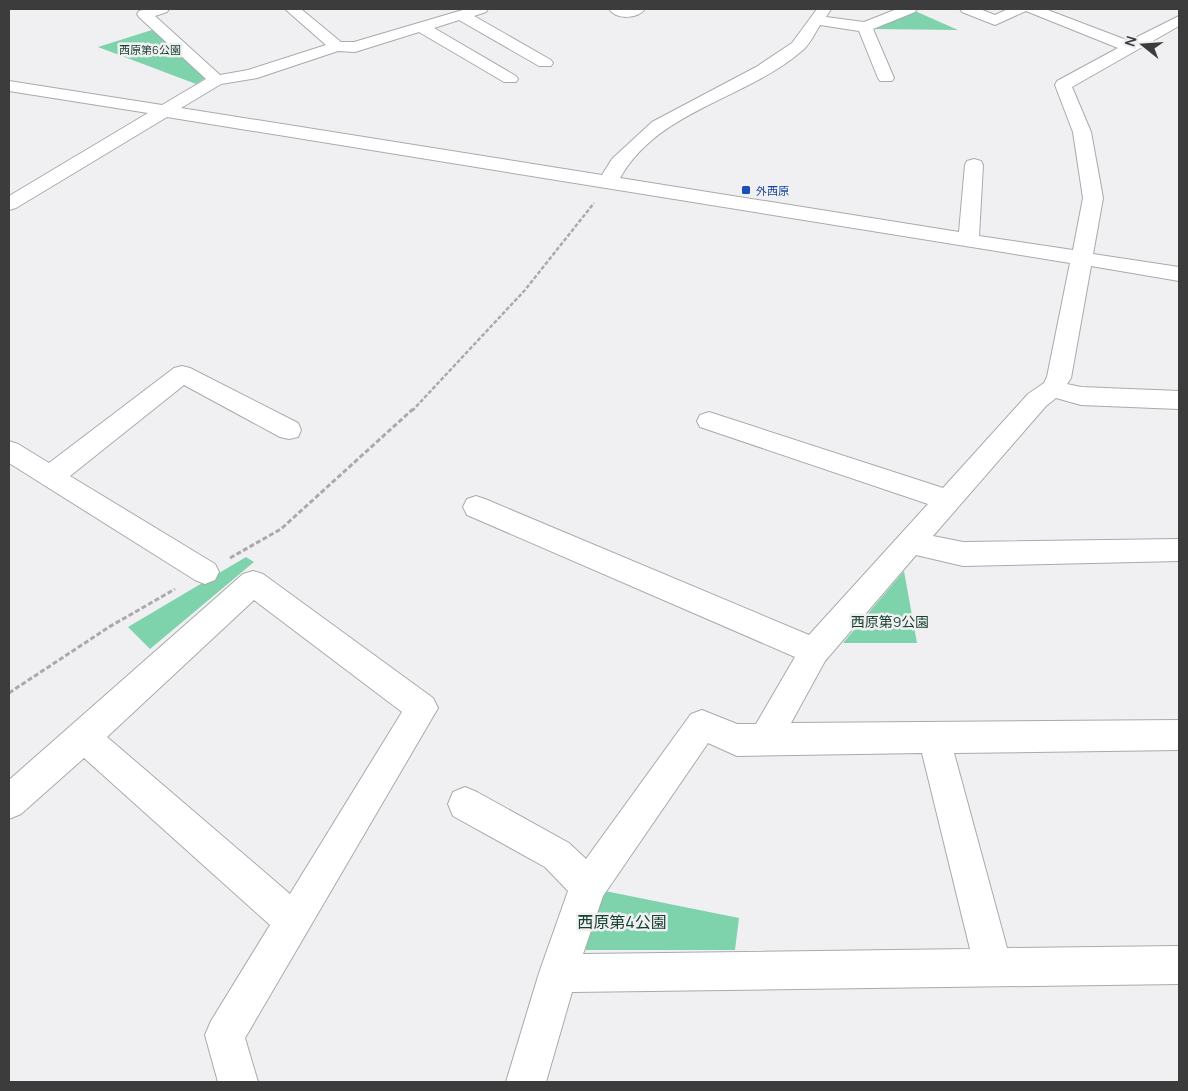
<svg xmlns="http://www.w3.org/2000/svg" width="1188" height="1091" font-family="Manrope,'Noto Sans JP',sans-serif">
<rect width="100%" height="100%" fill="#f0f0f2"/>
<path fill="#7fd3ac" d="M915,11L958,30L872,29Z
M155,29L207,77L196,84L98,47Z
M246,557L254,562L150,649L128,627Z
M904,571L917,643H843Z
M605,891L739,918L735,950H581Z"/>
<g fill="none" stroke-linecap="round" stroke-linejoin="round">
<defs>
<path id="minor" d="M146,9H169L167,12L155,16L220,75L248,70L326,45L285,9H301L341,42H354L466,9H488L486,12L474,16L551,60L553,63L551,66H539L459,20L434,28L516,76L518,79L516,82H504L419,32L355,52L338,51L257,78L221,84L181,108L602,175L612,159L652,122L756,67L792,43L817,9H831L826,17L864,22L897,9H917L915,12L873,29L894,78L892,81H880L878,78L859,31L820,25C815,33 810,44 803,50C747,99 658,110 620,178L959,232L965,165L967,161L974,159L981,161L983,165L979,236L1073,250L1083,198L1073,132L1055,85L1057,81L1118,48L1026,11L995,25L962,12L960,9H980L995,15L1008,9H1045L1129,41L1179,16V26L1072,87L1091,132L1103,198L1093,254L1179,267V281L1091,266L1071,378L1067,384L1081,387L1179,391V409L1081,405L1056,398L1046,406L933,536L963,542L1179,539V561L963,566L916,555L825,661L791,723L1179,720V750L954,753L1007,948L1179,946V984L572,992L546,1082H506L539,973L568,891L545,867L453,816L448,804L453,792L465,787L477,792L569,843L586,859L691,714L702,710L737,724H756L795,657L467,515L463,507L467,499L476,496L485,499L809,635L928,504L700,427L697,421L700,415L709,412L943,488L1028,394L1044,383L1047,377L1070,263L167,117L16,208L9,210V196L148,113L9,91V81L162,105L206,79L139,17L137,14L139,11ZM708,743L737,756L922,753L970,949L583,954L603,896Z
M609,9H645C638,19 616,20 609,9Z
M182,366L190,368L298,423L301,430L298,437L289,439L280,437L184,385L70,476L215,564L219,572L215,580L205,584L195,580L9,463V441L18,444L49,463L174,368Z
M253,571L263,574L433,698L438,708L245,1038L258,1082H218L205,1035L211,1021L270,925L84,758L21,814L9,819V780L243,574ZM254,600L402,712L290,894L107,737Z"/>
</defs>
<use href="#minor" stroke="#a9aaab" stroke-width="2"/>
<path stroke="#aaaaac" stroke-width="2.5" stroke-dasharray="4 2" stroke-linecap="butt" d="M412,411L525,290L594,203"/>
<path stroke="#aaaaac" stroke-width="3" stroke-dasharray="5 2.5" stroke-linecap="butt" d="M230,558L281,529L413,409
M9,693L109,627L175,589"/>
<use href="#minor" fill="#fff" fill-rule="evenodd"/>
</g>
<rect fill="#1a4fb4" stroke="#f0f0f2" stroke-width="2" x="741" y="185" width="10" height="10" rx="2.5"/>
<g text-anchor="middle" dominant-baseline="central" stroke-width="5" stroke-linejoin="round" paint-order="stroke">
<g font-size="11" fill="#18402f" stroke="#f0f0f2">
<text x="150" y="49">西原第6公園</text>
</g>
<g font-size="11" fill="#164399" stroke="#f0f0f2" text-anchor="start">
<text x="756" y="190">外西原</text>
</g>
<g font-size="14" fill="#18402f" stroke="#f0f0f2">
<text x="890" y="621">西原第9公園</text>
</g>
<g font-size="16" fill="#18402f" stroke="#f0f0f2">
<text x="622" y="922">西原第4公園</text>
</g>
</g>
<rect width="1188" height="1091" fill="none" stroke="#3c3c3d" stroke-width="20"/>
<g transform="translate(1143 45) rotate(287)" stroke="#f0f0f2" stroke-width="4" paint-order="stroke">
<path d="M0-4L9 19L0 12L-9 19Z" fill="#3c3c3d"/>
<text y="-8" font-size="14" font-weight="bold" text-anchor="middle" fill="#3c3c3d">N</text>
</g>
</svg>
